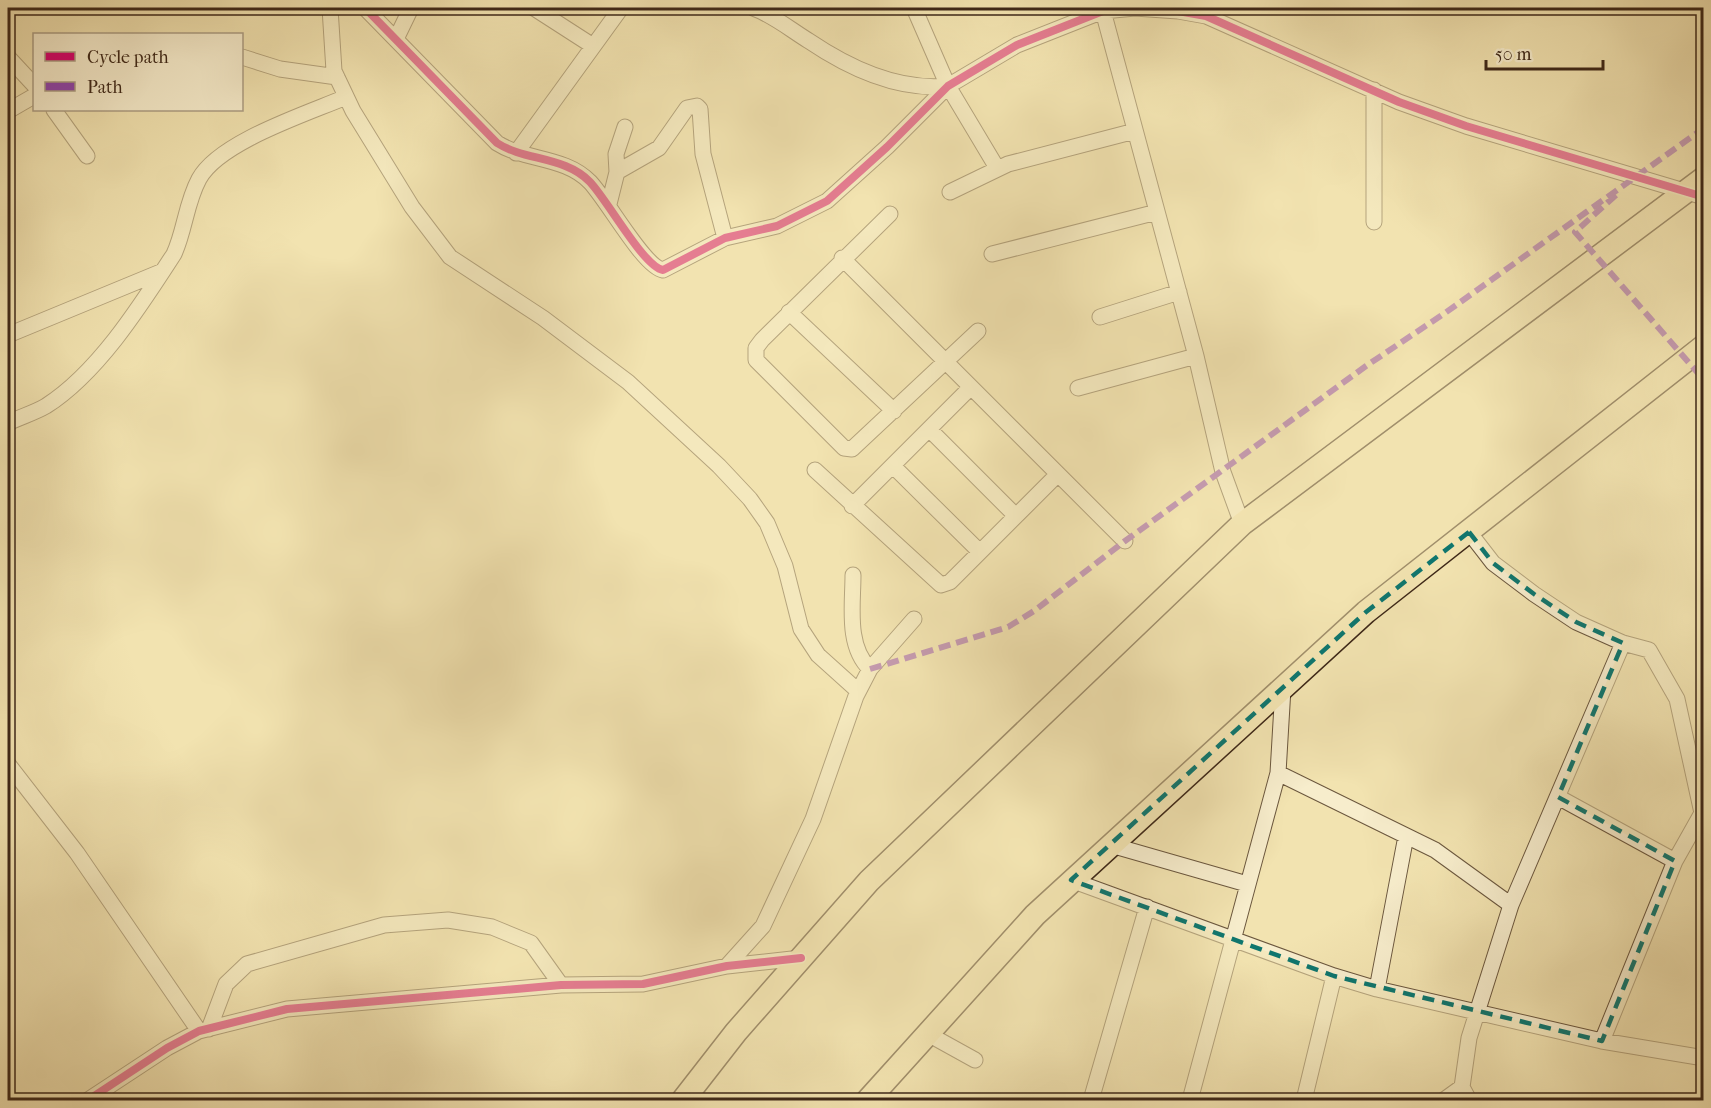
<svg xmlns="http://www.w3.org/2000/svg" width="1711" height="1108" font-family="'IM FELL French Canon',serif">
<rect width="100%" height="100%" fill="#f2e3b0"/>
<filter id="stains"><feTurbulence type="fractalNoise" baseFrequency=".00333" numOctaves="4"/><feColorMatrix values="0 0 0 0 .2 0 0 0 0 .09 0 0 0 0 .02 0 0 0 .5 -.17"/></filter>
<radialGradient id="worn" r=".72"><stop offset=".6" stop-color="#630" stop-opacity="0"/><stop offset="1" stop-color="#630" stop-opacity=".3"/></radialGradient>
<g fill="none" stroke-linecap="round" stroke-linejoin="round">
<defs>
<path id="minor" d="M330,8L334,71L353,111L412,207L450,257L543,318L628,382L719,466L750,499L767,523L785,566L801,629L818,655L858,691
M365,8L497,143C525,161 565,156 590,182C608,201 644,267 663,270L725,238L777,226L827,201L887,147L948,86L1017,45L1103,11L1135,8L1178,11L1206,16L1399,102L1466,126L1704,197
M534,8L593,46
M753,8C773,15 791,30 809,41C849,68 899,91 948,86
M914,8L948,86L997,168
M1103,11L1196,356L1223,472L1242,524
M396,39L411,8
M8,57L34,85
M242,57L280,69L337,77
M1374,90V222
M54,110L87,156
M8,111L34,96
M516,153L621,8
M617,172L616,154L625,127
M950,192L1008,164L1135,131
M609,204L617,172L659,148L687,108L697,106L700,109L703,154L725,238
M890,214L762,340L756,348V360L844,448L852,449L978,331
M992,254L1157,212
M842,258L1125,541
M789,312L894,411
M1100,317L1179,292
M8,335L163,271
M1078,388L1196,356
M8,423C20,417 34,413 46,406C98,373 141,305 174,254C185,230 186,203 199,179C219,142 306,114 346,97
M929,429L1016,516
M893,466L980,552
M815,470L941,585L950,582L1058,474
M852,506L971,387
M1469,532L1493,563L1534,594L1576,622L1623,643L1649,650L1677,699L1702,813L1675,861L1602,1041
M853,575C853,605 846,646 870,669
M8,764L77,853L199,1031
M1278,773L1435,850L1511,905
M1558,797L1675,861
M1111,845L1247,884
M1071,880L1334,976L1377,989L1602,1041L1704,1058
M727,966L763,926L813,819L856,696L870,669L914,619
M1377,989L1406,836
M209,1029L226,984L247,964L384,925L448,920L492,927L531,943L561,985
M928,1034L975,1060
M88,1100L167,1048L199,1031L287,1009L561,985L643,984L727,966L801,958
M1091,1100L1147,907
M1190,1100L1278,773L1283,688
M1304,1100L1334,976
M1444,1100L1462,1087
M1469,1100L1462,1087L1469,1038L1511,905L1623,643"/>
<path id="highway" d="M683,1100L736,1032L869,881L1242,524L1704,178
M868,1100L1035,915L1366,612L1704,346"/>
</defs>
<use href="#minor" stroke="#6b573e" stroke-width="17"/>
<use href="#highway" stroke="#3e2818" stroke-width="25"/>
<use href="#minor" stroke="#f7edcc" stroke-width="15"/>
<use href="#highway" stroke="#f2e3b0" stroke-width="22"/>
<path stroke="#8e44ad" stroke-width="6" stroke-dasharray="12 6" stroke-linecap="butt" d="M1616,195L1575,232L1704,380
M870,669L1008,627L1034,611L1125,541L1366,366L1445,313L1704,128"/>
<defs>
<path id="cycleway" d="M365,8L497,143C525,161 565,156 590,182C608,201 644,267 663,270L725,238L777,226L827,201L887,147L948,86L1017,45L1103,11L1135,8L1178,11L1206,16L1399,102L1466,126L1704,197
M88,1100L167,1048L199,1031L287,1009L561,985L643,984L727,966L801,958"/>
</defs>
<use href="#cycleway" stroke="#f7edcc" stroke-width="11"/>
<use href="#cycleway" stroke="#d6006c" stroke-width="8"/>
</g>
<path d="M0 0H1711V1108H0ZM1469,532L1493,563L1534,594L1576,622L1623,643L1558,797L1675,861L1602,1041L1334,976L1071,880L1366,612Z" fill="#f2e3b0" fill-opacity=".55" fill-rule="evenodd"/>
<path fill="none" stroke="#0f766e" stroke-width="4.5" stroke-dasharray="12 8" stroke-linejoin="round" d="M1469,532L1493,563L1534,594L1576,622L1623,643L1558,797L1675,861L1602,1041L1334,976L1071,880L1366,612Z"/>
<rect width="1711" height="1108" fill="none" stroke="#f2e3b0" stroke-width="30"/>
<rect x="9" y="9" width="1693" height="1090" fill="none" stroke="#3e2818" stroke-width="3"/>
<rect x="15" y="15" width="1681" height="1078" fill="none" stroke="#3e2818" stroke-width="1.5"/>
<rect x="33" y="33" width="210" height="78" fill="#f7edcc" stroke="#ad9e84" stroke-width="1.5"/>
<rect x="45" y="52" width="30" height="9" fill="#d6006c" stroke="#ad9e84" stroke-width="1.5"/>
<text x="87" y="63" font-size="18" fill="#3e2818">Cycle path</text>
<rect x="45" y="82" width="30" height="9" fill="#8e44ad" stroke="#ad9e84" stroke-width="1.5"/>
<text x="87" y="93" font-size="18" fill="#3e2818">Path</text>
<path d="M1486 60v9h117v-9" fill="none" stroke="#3e2818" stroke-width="3"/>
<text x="1495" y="60" font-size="18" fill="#3e2818" stroke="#f7edcc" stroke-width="4.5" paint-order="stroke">50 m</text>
<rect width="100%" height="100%" filter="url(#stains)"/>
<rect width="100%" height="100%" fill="url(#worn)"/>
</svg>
